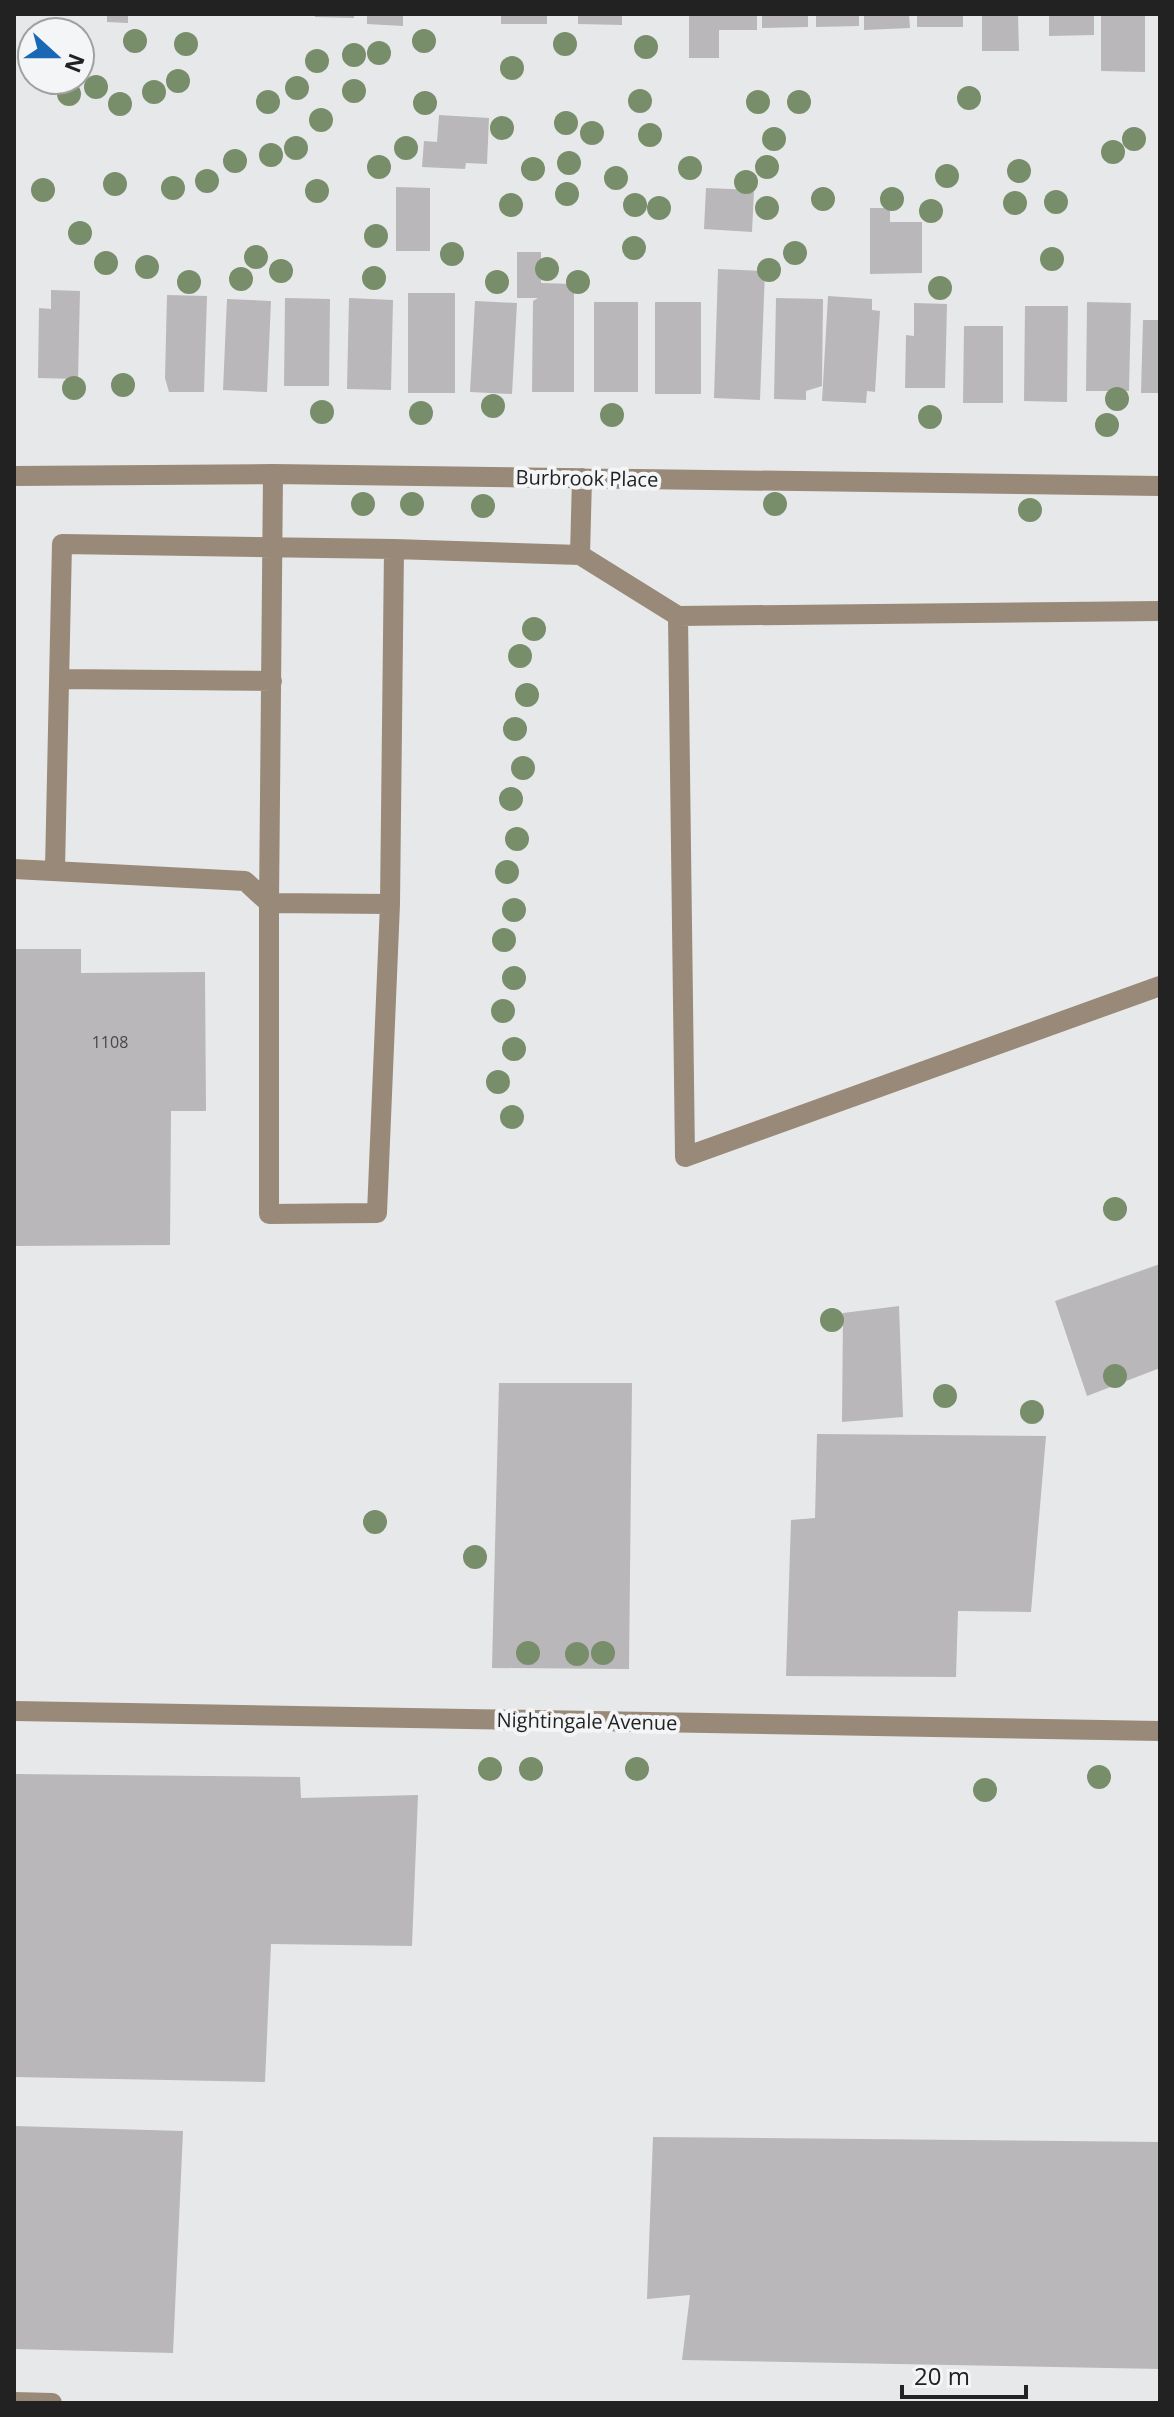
<svg xmlns="http://www.w3.org/2000/svg" width="1174" height="2417" font-family="'Open Sans',sans-serif">
<rect width="100%" height="100%" fill="#e7e8ea"/>
<path fill="#b9b7b9" d="M107,14H128V23L107,22Z
M315,14H354V18L315,17Z
M367,14H403V26L367,24Z
M501,14H547V24H501Z
M578,14H622V25L578,24Z
M689,14H757V30H719V58H689Z
M762,14H808V27L762,28Z
M816,14H859V26L816,27Z
M864,14H909L910,28L864,30Z
M917,14H963V27H917Z
M982,14H1018L1019,51H982Z
M1049,14H1094V35L1049,36Z
M1101,14H1145V72L1101,71Z
M439,115L489,118L487,164L466,163L465,169L422,167L424,141L437,142Z
M396,187L430,188V251H396Z
M706,188L754,190L752,232L704,229Z
M870,208H890V222H922V273L870,274Z
M517,252H541V283L574,284V392H532L533,301L538,298H517Z
M718,269L765,271L760,400L714,398Z
M51,290L80,291L78,379L38,378L39,308L51,309Z
M408,293H455V393H408Z
M167,295L207,296L204,392H169L165,378Z
M828,296L872,299V310L880,311L875,392L867,391L866,403L822,401Z
M285,298L330,299L329,386H284Z
M349,298L393,300L391,390L347,389Z
M776,298L823,299L822,386L806,391V400L774,399Z
M227,299L271,301L267,392L223,390Z
M475,301L517,303L512,394L470,392Z
M594,302H638V392H594Z
M655,302H701V394H655Z
M1087,302L1131,303L1129,391H1086Z
M914,303L947,304L945,388H905L906,335L914,336Z
M1025,306H1068L1067,402L1024,401Z
M1143,320H1160V393H1141Z
M964,326H1003V403H963Z
M14,949H81V973L205,972L206,1111H171L170,1245L14,1246Z
M1160,1264V1368L1087,1396L1055,1301Z
M899,1306L903,1417L842,1422L843,1313Z
M499,1383H632L629,1669L492,1668Z
M817,1434L1046,1436L1031,1612L958,1611L956,1677L786,1676L791,1520L815,1518Z
M14,1774L300,1777L301,1798L418,1795L412,1946L271,1944L265,2082L14,2077Z
M14,2126L183,2131L173,2353L14,2349Z
M653,2137L1160,2142V2369L682,2360L690,2295L647,2299Z"/>
<g fill="none" stroke-linecap="round" stroke-linejoin="round">
<path stroke="#998978" stroke-width="20" d="M14,476L273,474L1160,486
M394,549L580,555L678,616L1160,611
M580,555L582,478
M678,616L685,1157L1160,986
M59,679L272,681
M14,869L245,881L269,903L273,474
M55,869L62,544L394,549L390,904L269,903V1214L377,1213L390,904
M14,1711L1160,1731
M14,2402L52,2403"/>
</g>
<g fill="#788e6b">
<circle cx="135" cy="41" r="12"/>
<circle cx="424" cy="41" r="12"/>
<circle cx="186" cy="44" r="12"/>
<circle cx="565" cy="44" r="12"/>
<circle cx="646" cy="47" r="12"/>
<circle cx="379" cy="53" r="12"/>
<circle cx="354" cy="55" r="12"/>
<circle cx="317" cy="61" r="12"/>
<circle cx="512" cy="68" r="12"/>
<circle cx="178" cy="81" r="12"/>
<circle cx="96" cy="87" r="12"/>
<circle cx="297" cy="88" r="12"/>
<circle cx="354" cy="91" r="12"/>
<circle cx="154" cy="92" r="12"/>
<circle cx="69" cy="94" r="12"/>
<circle cx="969" cy="98" r="12"/>
<circle cx="640" cy="101" r="12"/>
<circle cx="268" cy="102" r="12"/>
<circle cx="758" cy="102" r="12"/>
<circle cx="799" cy="102" r="12"/>
<circle cx="425" cy="103" r="12"/>
<circle cx="120" cy="104" r="12"/>
<circle cx="321" cy="120" r="12"/>
<circle cx="566" cy="123" r="12"/>
<circle cx="502" cy="128" r="12"/>
<circle cx="592" cy="133" r="12"/>
<circle cx="650" cy="135" r="12"/>
<circle cx="774" cy="139" r="12"/>
<circle cx="1134" cy="139" r="12"/>
<circle cx="296" cy="148" r="12"/>
<circle cx="406" cy="148" r="12"/>
<circle cx="1113" cy="152" r="12"/>
<circle cx="271" cy="155" r="12"/>
<circle cx="235" cy="161" r="12"/>
<circle cx="569" cy="163" r="12"/>
<circle cx="379" cy="167" r="12"/>
<circle cx="767" cy="167" r="12"/>
<circle cx="690" cy="168" r="12"/>
<circle cx="533" cy="169" r="12"/>
<circle cx="1019" cy="171" r="12"/>
<circle cx="947" cy="176" r="12"/>
<circle cx="616" cy="178" r="12"/>
<circle cx="207" cy="181" r="12"/>
<circle cx="746" cy="182" r="12"/>
<circle cx="115" cy="184" r="12"/>
<circle cx="173" cy="188" r="12"/>
<circle cx="43" cy="190" r="12"/>
<circle cx="317" cy="191" r="12"/>
<circle cx="567" cy="194" r="12"/>
<circle cx="823" cy="199" r="12"/>
<circle cx="892" cy="199" r="12"/>
<circle cx="1056" cy="202" r="12"/>
<circle cx="1015" cy="203" r="12"/>
<circle cx="511" cy="205" r="12"/>
<circle cx="635" cy="205" r="12"/>
<circle cx="659" cy="208" r="12"/>
<circle cx="767" cy="208" r="12"/>
<circle cx="931" cy="211" r="12"/>
<circle cx="80" cy="233" r="12"/>
<circle cx="376" cy="236" r="12"/>
<circle cx="634" cy="248" r="12"/>
<circle cx="795" cy="253" r="12"/>
<circle cx="452" cy="254" r="12"/>
<circle cx="256" cy="257" r="12"/>
<circle cx="1052" cy="259" r="12"/>
<circle cx="106" cy="263" r="12"/>
<circle cx="147" cy="267" r="12"/>
<circle cx="547" cy="269" r="12"/>
<circle cx="769" cy="270" r="12"/>
<circle cx="281" cy="271" r="12"/>
<circle cx="374" cy="278" r="12"/>
<circle cx="241" cy="279" r="12"/>
<circle cx="189" cy="282" r="12"/>
<circle cx="497" cy="282" r="12"/>
<circle cx="578" cy="282" r="12"/>
<circle cx="940" cy="288" r="12"/>
<circle cx="123" cy="385" r="12"/>
<circle cx="74" cy="388" r="12"/>
<circle cx="1117" cy="399" r="12"/>
<circle cx="493" cy="406" r="12"/>
<circle cx="322" cy="412" r="12"/>
<circle cx="421" cy="413" r="12"/>
<circle cx="612" cy="415" r="12"/>
<circle cx="930" cy="417" r="12"/>
<circle cx="1107" cy="425" r="12"/>
<circle cx="363" cy="504" r="12"/>
<circle cx="412" cy="504" r="12"/>
<circle cx="775" cy="504" r="12"/>
<circle cx="483" cy="506" r="12"/>
<circle cx="1030" cy="510" r="12"/>
<circle cx="534" cy="629" r="12"/>
<circle cx="520" cy="656" r="12"/>
<circle cx="527" cy="695" r="12"/>
<circle cx="515" cy="729" r="12"/>
<circle cx="523" cy="768" r="12"/>
<circle cx="511" cy="799" r="12"/>
<circle cx="517" cy="839" r="12"/>
<circle cx="507" cy="872" r="12"/>
<circle cx="514" cy="910" r="12"/>
<circle cx="504" cy="940" r="12"/>
<circle cx="514" cy="978" r="12"/>
<circle cx="503" cy="1011" r="12"/>
<circle cx="514" cy="1049" r="12"/>
<circle cx="498" cy="1082" r="12"/>
<circle cx="512" cy="1117" r="12"/>
<circle cx="1115" cy="1209" r="12"/>
<circle cx="832" cy="1320" r="12"/>
<circle cx="1115" cy="1376" r="12"/>
<circle cx="945" cy="1396" r="12"/>
<circle cx="1032" cy="1412" r="12"/>
<circle cx="375" cy="1522" r="12"/>
<circle cx="475" cy="1557" r="12"/>
<circle cx="528" cy="1653" r="12"/>
<circle cx="603" cy="1653" r="12"/>
<circle cx="577" cy="1654" r="12"/>
<circle cx="490" cy="1769" r="12"/>
<circle cx="531" cy="1769" r="12"/>
<circle cx="637" cy="1769" r="12"/>
<circle cx="1099" cy="1777" r="12"/>
<circle cx="985" cy="1790" r="12"/>
</g>
<g text-anchor="middle" dominant-baseline="central" stroke-width="8" stroke-linejoin="round" paint-order="stroke">
<g font-size="16" fill="#484748">
<text x="110" y="1042">1108</text>
</g>
<g font-size="20" fill="#222223" stroke="#f4f5f7">
<text transform="translate(587 478) rotate(1)">Burbrook Place</text>
<text transform="translate(587 1721) rotate(1)">Nightingale Avenue</text>
</g>
</g>
<rect width="1174" height="2417" fill="none" stroke="#222223" stroke-width="32"/>
<g transform="translate(56 56) rotate(111)"><circle r="38" fill="#f4f5f7" stroke="#a0a1a2" stroke-width="2"/>
<path d="M0-6L14 30L0 20L-14 30Z" fill="#1968b6"/>
<text y="-12" font-size="22" font-weight="bold" text-anchor="middle" fill="#222223">N</text>
</g>
<path d="M902 2385v12h124v-12" fill="none" stroke="#222223" stroke-width="4"/>
<text x="914" y="2385" font-size="24" fill="#222223" stroke="#f4f5f7" stroke-width="6" paint-order="stroke">20 m</text>
</svg>
